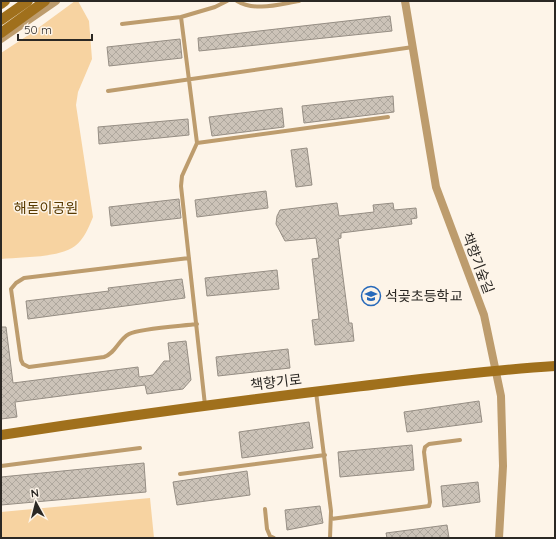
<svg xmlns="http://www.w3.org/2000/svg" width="556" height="539" font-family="Quicksand,'Noto Sans KR',sans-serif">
<defs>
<pattern id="building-cross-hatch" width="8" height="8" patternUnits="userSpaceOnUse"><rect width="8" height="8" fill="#ccc3b8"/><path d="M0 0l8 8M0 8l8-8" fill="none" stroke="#afa89e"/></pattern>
</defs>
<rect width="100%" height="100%" fill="#fdf4e8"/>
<path fill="#f7d3a1" d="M75,1H78L89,21L92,59L78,92L76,105L93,217C89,227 84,239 75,246C59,258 21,257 1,259V53L30,34Z
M150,498L154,538H1V512Z"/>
<path fill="url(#building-cross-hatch)" stroke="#968e84" d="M390,16L392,31L199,51L198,38Z
M180,39L182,58L109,66L107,47Z
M393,96L394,112L304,123L302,106Z
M282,108L284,127L212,136L209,117Z
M188,119L189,135L99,144L98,127Z
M307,148L312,185L296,187L291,150Z
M266,191L268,208L197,217L195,200Z
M179,199L181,218L111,226L109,207Z
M337,203L339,216L374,212L373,205L393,203L394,210L416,208L417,218L411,219L412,224L341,233V238L338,239L349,323H352L354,341L315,345L312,320L319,319L312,259L319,258L316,238L285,241L276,224L277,216L280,210Z
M277,270L279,289L207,296L205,278Z
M182,279L185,298L28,319L26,301L109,291L108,288Z
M1,327H6L13,383L138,367L139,377L153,375L164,361H170L168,343L186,341L191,380L183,389L147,394L145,385L15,402L17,417L1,419Z
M288,349L290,368L218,376L216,357Z
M479,401L482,422L407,432L404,412Z
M309,422L313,448L242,458L239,432Z
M412,445L414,470L340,477L338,452Z
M144,463L146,492L1,505V477Z
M247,471L250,495L177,505L173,482Z
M478,482L480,502L443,507L441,486Z
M320,506L323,523L287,530L285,510Z
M447,525L449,538H387L386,533Z"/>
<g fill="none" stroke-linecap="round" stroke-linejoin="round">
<path stroke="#bd9c6d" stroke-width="4" d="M237,1C255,12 280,4 299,1
M122,24L181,17
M108,91L413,47
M197,143L388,117
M189,258L24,278L16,283L11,289L21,360L23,364L29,367L104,357C116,353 118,340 129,334C140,328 182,326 197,324
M316,392L331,511L330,538
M205,405L181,186L182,176L197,143L181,17L215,7L227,1
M1,466L140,448
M180,474L325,455
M265,509L267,529L270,536L274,538
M331,519L429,506L430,502L424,452L425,447L429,444L460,440"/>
<path stroke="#bd9c6d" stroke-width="8" d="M405,1L436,187L484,315L501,396L503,466L499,538
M1,39L56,1"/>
<path stroke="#a0701c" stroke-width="10" d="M1,4L5,1
M1,20L28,1
M1,33L45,1
M1,435C118,417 236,401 354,387C421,379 488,370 555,366"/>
</g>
<defs>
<symbol id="school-ring" viewBox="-11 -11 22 22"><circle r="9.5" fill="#fdf4e8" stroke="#2769ba" stroke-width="1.5"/><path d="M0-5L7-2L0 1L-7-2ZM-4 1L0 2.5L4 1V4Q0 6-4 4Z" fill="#2769ba"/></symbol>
</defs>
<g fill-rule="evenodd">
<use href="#school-ring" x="360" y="285" width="22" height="22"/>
</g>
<g text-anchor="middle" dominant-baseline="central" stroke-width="3" stroke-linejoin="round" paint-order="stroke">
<g font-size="14" fill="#593a00" stroke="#fdf4e8">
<text x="46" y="208">해돋이공원</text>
</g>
<g font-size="14" fill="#2b2824" stroke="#fdf4e8">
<text transform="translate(478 263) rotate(69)">책향기숲길</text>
<text transform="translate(276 382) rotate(-7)">책향기로</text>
</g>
<g font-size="14" fill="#2b2824" stroke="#fdf4e8" text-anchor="start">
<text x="385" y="296">석곶초등학교</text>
</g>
</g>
<rect width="556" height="539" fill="none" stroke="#2b2824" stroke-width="4"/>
<g transform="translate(36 503) rotate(353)" stroke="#fdf4e8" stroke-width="3" paint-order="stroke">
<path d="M0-3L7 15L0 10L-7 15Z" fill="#2b2824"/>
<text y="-6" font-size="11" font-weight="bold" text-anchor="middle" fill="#2b2824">N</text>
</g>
<path d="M18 34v6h74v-6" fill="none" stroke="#2b2824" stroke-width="2"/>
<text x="24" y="34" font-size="12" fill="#2b2824" stroke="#fdf4e8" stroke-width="3" paint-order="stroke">50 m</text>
</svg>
